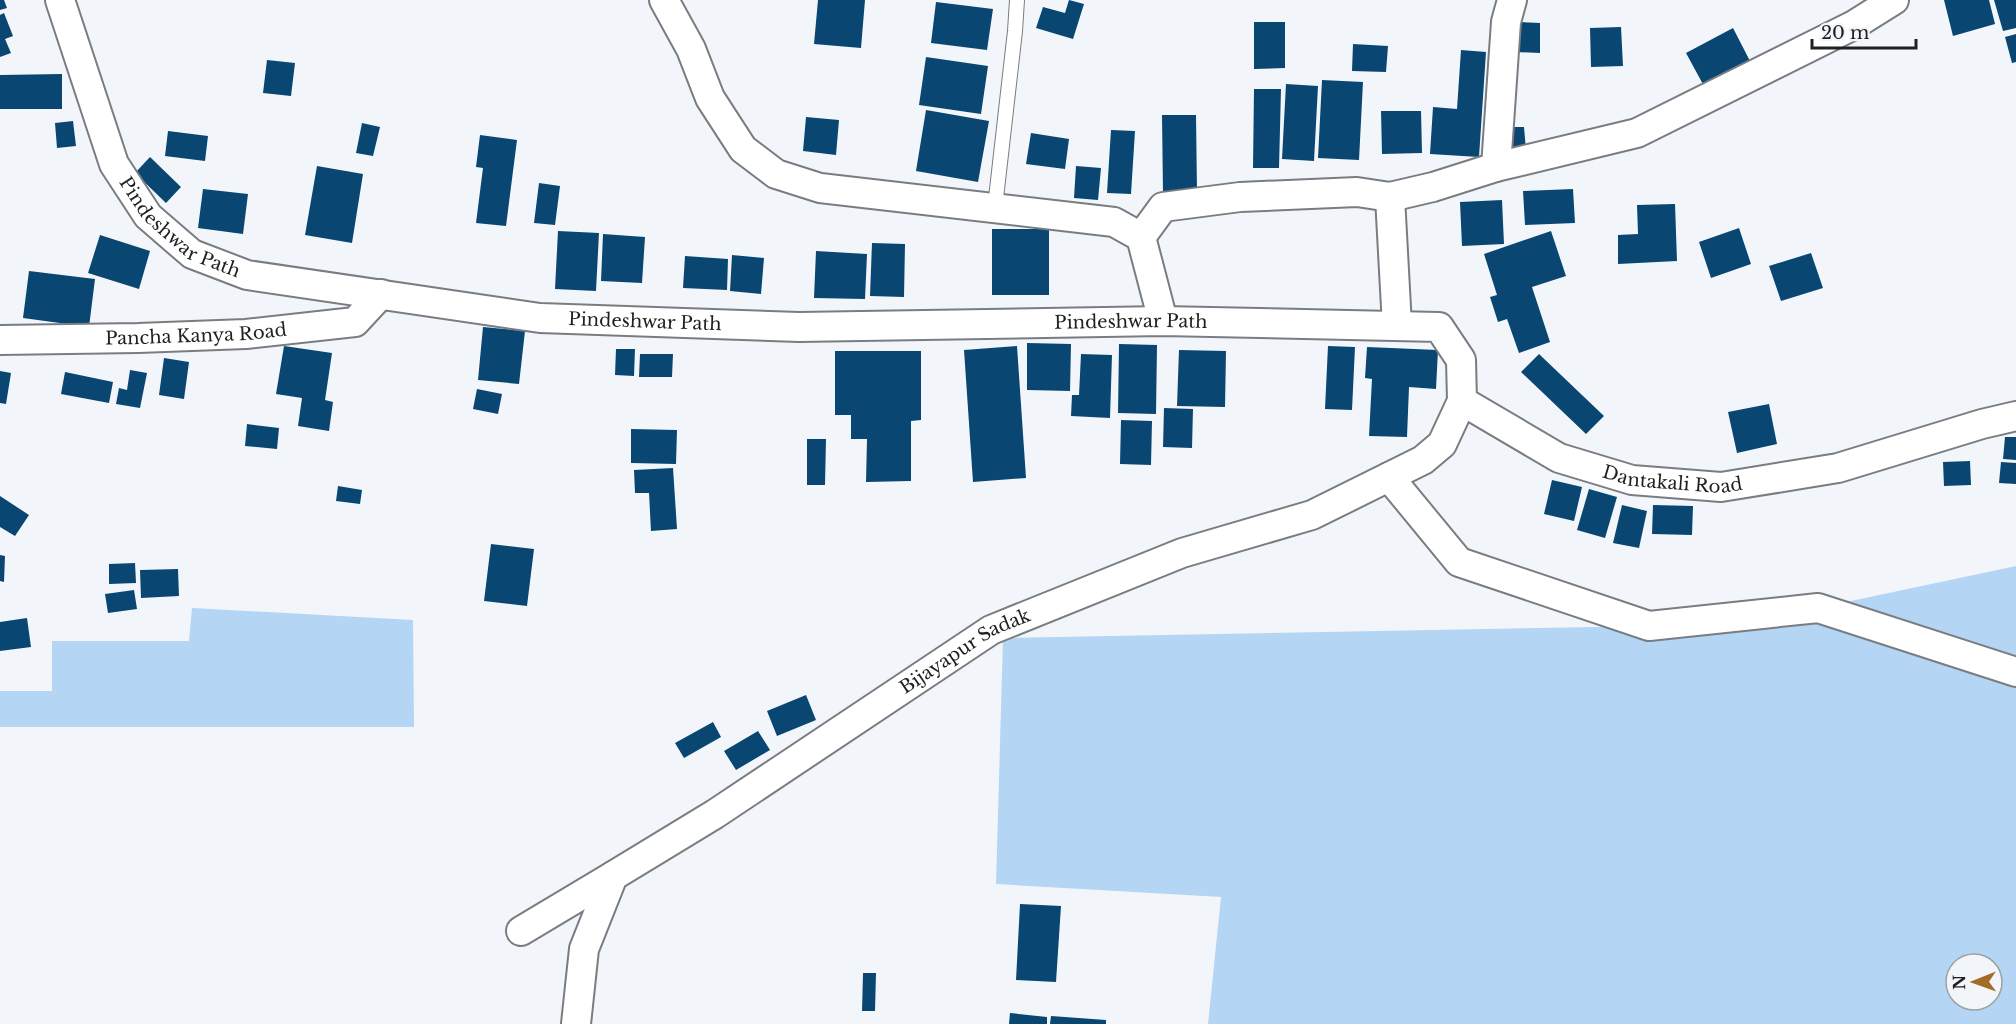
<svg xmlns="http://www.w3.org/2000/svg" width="2016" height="1024" font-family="'Libre Baskerville',serif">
<rect width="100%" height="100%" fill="#f2f6fa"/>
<path fill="#b5d5f4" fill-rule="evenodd" d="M2016,566V1024H1208L1221,897L996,884L1003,638L1649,626L1818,608ZM1956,964H1992V1000H1956Z
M192,608L413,620L414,727H0V691H52V641H189Z"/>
<path fill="#094672" d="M0,0H4L7,8L0,10Z
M818,0H865L861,48L814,44Z
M1069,0L1084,4L1073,39L1036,28L1043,7L1065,13Z
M1944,0H1989L1995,24L1953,36Z
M1994,0H2016V28L2003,31Z
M936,2L993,9L987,50L931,43Z
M4,13L13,36L5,39L11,53L0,57V15Z
M1254,22H1285V68L1254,69Z
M1518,22L1540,23V53L1516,52Z
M1621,27L1623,66L1591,67L1590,28Z
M1733,28L1751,63L1705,88L1686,53Z
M2016,34V62L2012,63L2005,37Z
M1353,44L1388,46L1386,72L1352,71Z
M1461,50L1486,52L1479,157L1430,154L1433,107L1457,109Z
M926,57L988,66L981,114L919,105Z
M267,60L295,63L291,96L263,93Z
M62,74V109H0V75Z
M1322,80L1363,82L1359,160L1318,158Z
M1286,84L1318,86L1314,161L1282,159Z
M1254,89H1281L1279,168H1253Z
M926,110L989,121L978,182L916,171Z
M1381,111H1421L1422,153L1382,154Z
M1162,115H1196L1197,192L1163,193Z
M806,117L839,120L836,155L803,151Z
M73,121L76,146L57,148L55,123Z
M362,123L380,127L373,156L356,153Z
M1507,127H1524L1526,150L1509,151Z
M1111,130L1135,131L1131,194L1107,193Z
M168,131L208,136L205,161L165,156Z
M1031,133L1069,139L1065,169L1026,164Z
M480,135L517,140L506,226L476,223L483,168L476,167Z
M150,157L181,187L166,203L135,173Z
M317,166L363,174L352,243L305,235Z
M1076,166L1101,168L1098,200L1074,198Z
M539,183L560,186L555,225L534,223Z
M203,189L248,194L243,234L198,228Z
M1573,189L1575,223L1525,225L1523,191Z
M1502,200L1504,244L1462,246L1460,202Z
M1675,204L1677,261L1618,264V235L1638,234L1637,205Z
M1739,228L1751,264L1711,278L1699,242Z
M992,229H1049V295H992Z
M558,231L599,233L596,291L555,289Z
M1551,231L1566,276L1532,287L1550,342L1519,353L1507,319L1498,322L1490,297L1497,295L1484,254Z
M603,234L645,237L642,283L601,281Z
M100,235L150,251L139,289L88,273Z
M872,243L905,244L904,297L870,296Z
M816,251L867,254L865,299L814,298Z
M1811,253L1823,288L1781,301L1769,266Z
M732,255L764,258L761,294L730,291Z
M685,256L728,259L727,290L683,288Z
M29,271L95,279L89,327L23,318Z
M483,327L525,331L519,384L478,380Z
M1027,343L1071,344L1070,391L1027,390Z
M1119,344L1157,345L1156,414L1118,413Z
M284,346L332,353L325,400L333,402L329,431L298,426L302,398L276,394Z
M1017,346L1026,478L973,482L964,350Z
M1328,346L1355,347L1352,410L1325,409Z
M1367,347L1438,350L1436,389L1409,387L1407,437L1369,436L1372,379L1365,378Z
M616,349H635L634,376L615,375Z
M1179,350L1226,351L1225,407L1177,406Z
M835,351H921V420L911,421V481L866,482L867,439H851V415H835Z
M640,354H673L672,377H639Z
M1081,354L1112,355L1110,418L1071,416L1072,395H1079Z
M1539,354L1604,416L1586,434L1521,372Z
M164,358L189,362L184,399L159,395Z
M130,370L147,373L140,408L116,404L119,388L127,390Z
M0,371L11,373L6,404L0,403Z
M65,372L113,382L109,403L61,394Z
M477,389L502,394L498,414L473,409Z
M1769,404L1777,444L1737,453L1728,412Z
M1164,408L1193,409L1192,448L1163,447Z
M1121,420L1152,421L1151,465L1120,464Z
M247,424L279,428L277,449L245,446Z
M631,429L677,430L676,464L631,463Z
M2005,437H2016V460L2003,459Z
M807,439H826L825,485H807Z
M1970,461L1971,485L1944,486L1943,462Z
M2001,462L2016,463V484L1999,483Z
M673,468L677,529L651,531L649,493H635L634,470Z
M1552,480L1582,487L1574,521L1544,514Z
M338,486L362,490L360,504L336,501Z
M1589,489L1617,497L1605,538L1577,530Z
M0,496L29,515L15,536L0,527Z
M1622,505L1647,511L1639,548L1613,543Z
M1653,505L1693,506L1692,535L1652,534Z
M491,544L534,549L527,606L484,601Z
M0,555L5,556L4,582L0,581Z
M135,563L136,583L109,584V564Z
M178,569L179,596L141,598L140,570Z
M134,590L137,609L108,613L105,594Z
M27,618L31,647L0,651V622Z
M806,695L816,720L777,736L767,711Z
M713,722L721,737L684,758L675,743Z
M758,731L770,750L736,770L724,751Z
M1020,904L1061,906L1056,982L1016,980Z
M863,973H876L875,1011H862Z
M1010,1013L1047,1017V1024H1009Z
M1051,1016L1106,1020V1024H1050Z"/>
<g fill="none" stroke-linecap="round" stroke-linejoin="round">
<defs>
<path id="service" d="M995,207L1015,31L1017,0"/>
<g id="minor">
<path id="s1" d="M60,0L114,164L148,216L192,254L247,275L540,318L799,327L1163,321L1439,327L1461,360L1462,401L1559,458L1632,480L1721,487L1838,468L1982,424L2016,416"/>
<path d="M664,0L691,49L710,98L743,149L776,174L820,188L1114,222L1141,237L1163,321"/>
<path d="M1496,167L1506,22L1512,0"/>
<path d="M1390,197L1397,326"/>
<path d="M1141,237L1163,207L1240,197L1357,192L1390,197L1433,187L1496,167L1637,133L1854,25L1894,0"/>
<path id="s2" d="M0,340L138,338L246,334L355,322L381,294"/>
<path d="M1389,477L1459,562L1649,626L1818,608L2016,672"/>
<path d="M521,931L613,876"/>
<path id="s3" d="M576,1024L584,949L613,876L715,814L991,630L1182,553L1312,515L1423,460L1442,444L1462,401"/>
</g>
</defs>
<use href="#service" stroke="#797d81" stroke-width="16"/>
<use href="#minor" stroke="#797d81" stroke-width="32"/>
<use href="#service" stroke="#fff" stroke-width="14"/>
<use href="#minor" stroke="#fff" stroke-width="28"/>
</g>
<g text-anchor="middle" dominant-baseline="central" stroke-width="6" stroke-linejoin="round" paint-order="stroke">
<g font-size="18" fill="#1f2021" stroke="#f2f6fa">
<text stroke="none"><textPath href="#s1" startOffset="267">Pindeshwar Path</textPath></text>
<text stroke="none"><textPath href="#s1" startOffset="753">Pindeshwar Path</textPath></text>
<text stroke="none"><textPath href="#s1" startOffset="1239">Pindeshwar Path</textPath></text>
<text stroke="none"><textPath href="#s2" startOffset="196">Pancha Kanya Road</textPath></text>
<text stroke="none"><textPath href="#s1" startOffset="1857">Dantakali Road</textPath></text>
<text stroke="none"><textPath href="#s3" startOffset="572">Bijayapur Sadak</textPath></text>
</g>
</g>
<g transform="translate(1974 982) rotate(269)"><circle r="28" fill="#f2f6fa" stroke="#9ea0a3" stroke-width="1.5"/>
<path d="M0-4.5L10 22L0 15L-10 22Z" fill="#a36b28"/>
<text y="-9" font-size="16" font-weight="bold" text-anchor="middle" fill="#1f2021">N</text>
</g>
<path d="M1812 39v9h104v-9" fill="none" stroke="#1f2021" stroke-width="3"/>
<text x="1821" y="39" font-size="18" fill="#1f2021" stroke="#f2f6fa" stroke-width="4.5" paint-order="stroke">20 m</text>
</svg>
